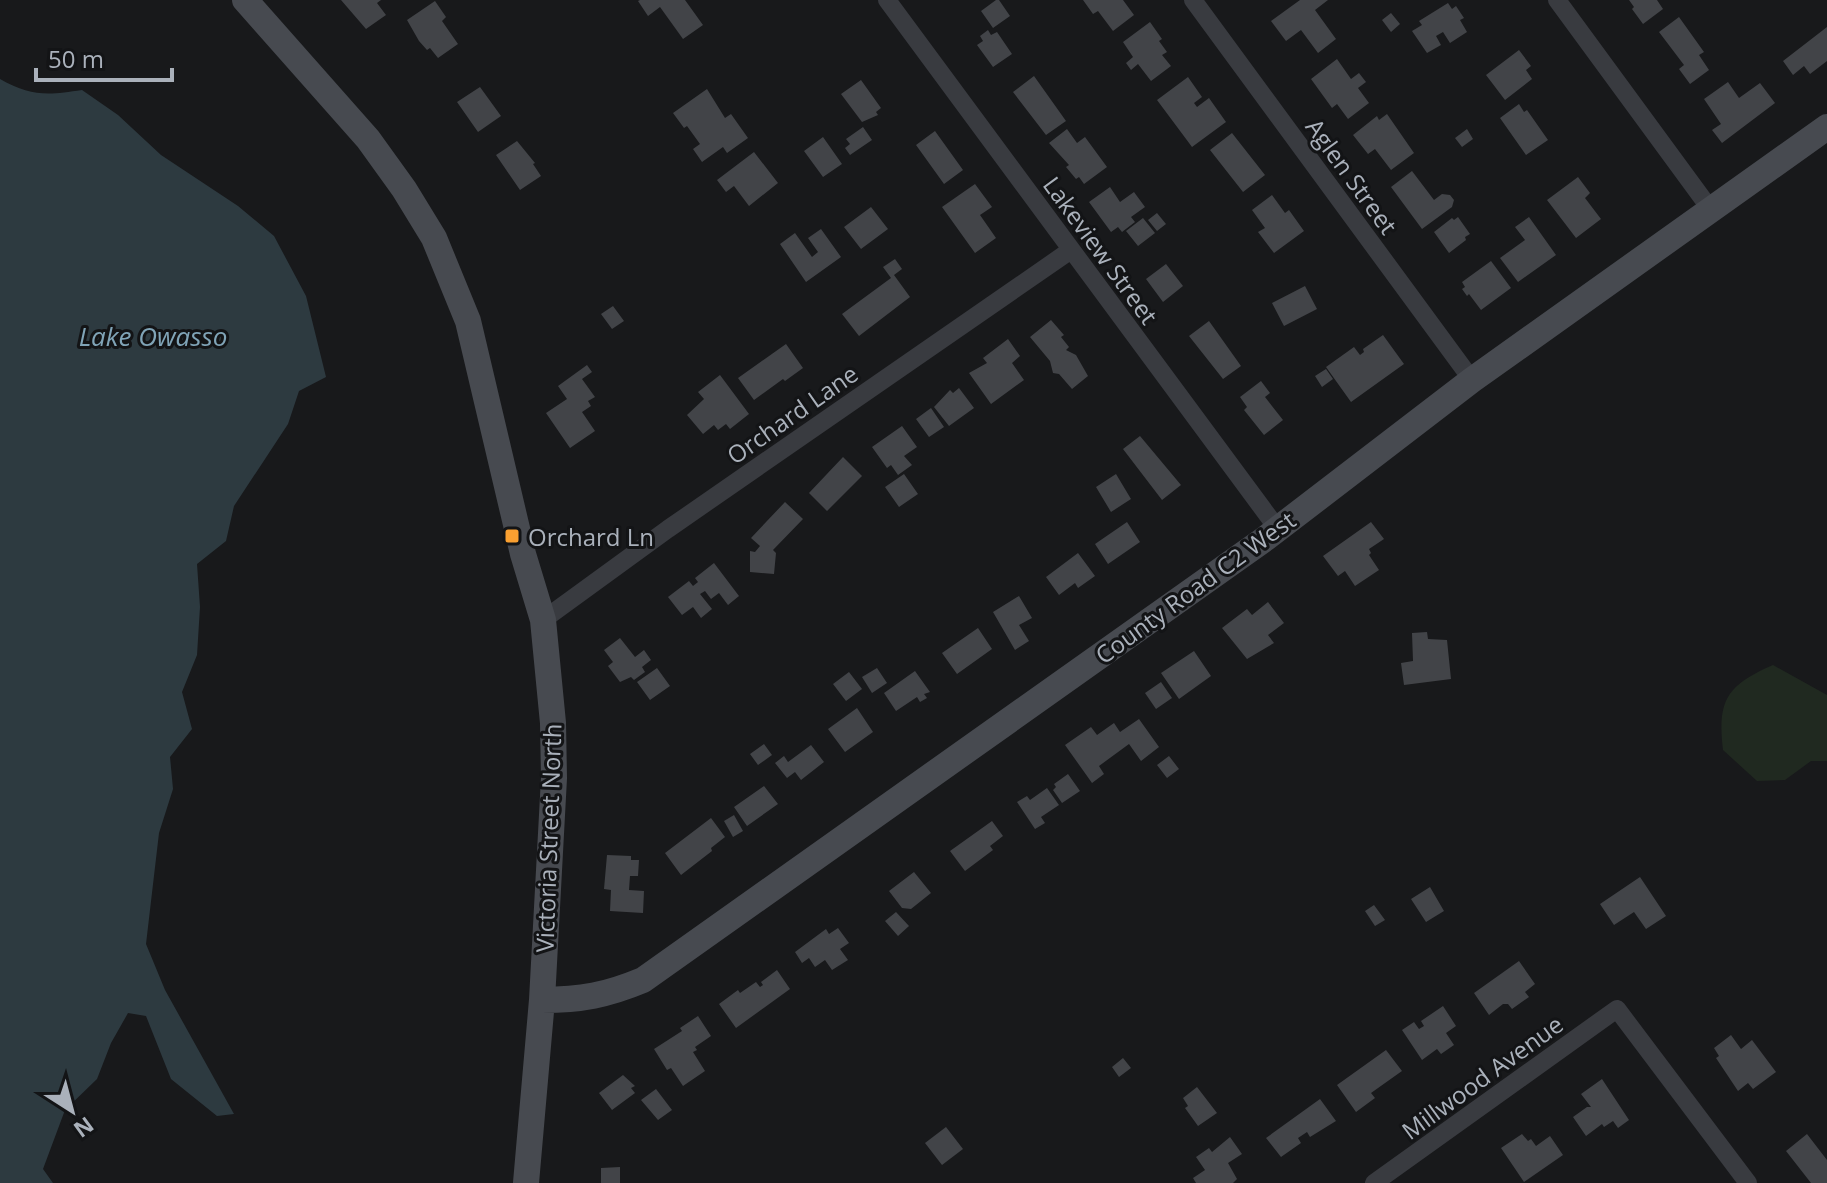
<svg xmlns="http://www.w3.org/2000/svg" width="1827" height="1183" font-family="'Open Sans',sans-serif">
<rect width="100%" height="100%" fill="#18191b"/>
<path fill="#202920" d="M1773,665L1827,695V761H1811L1785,780L1757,781L1723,750C1717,700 1727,685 1773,665Z"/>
<path fill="#2d3a40" d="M0,79C31,97 49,95 82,90L118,115L161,155L238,206L274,236L306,296L326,377L299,391L288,424L234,506L226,541L197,564L200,607L197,655L182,692L192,729L170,757L173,789L159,833L146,944L165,990L234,1114L217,1116L171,1079L146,1016L128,1013L111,1043L97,1079L65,1110L43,1169L53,1183H0Z"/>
<path fill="#424448" d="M341,0H381L377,3L386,15L366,29Z
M640,0H685L703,25L683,39L660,7L648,16L638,1Z
M996,0H999L1010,16L993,28L981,11Z
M1083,0H1123L1134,15L1113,31L1098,11L1093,14Z
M1300,0H1328L1315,10L1336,39L1318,53L1301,30L1286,41L1271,21Z
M1629,0H1657L1663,9L1643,24L1632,9L1634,7Z
M435,1L446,17L442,21L458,44L438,58L430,48L427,50L419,41L407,20Z
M1448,3L1452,9L1456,6L1464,18L1460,20L1467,32L1450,43L1443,32L1436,36L1441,45L1427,53L1412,31L1422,25L1419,21Z
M1391,13L1400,24L1391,32L1382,20Z
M1679,17L1704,52L1699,55L1709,70L1690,84L1679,69L1684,65L1659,32Z
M1150,22L1162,39L1159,41L1167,52L1162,55L1171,66L1151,81L1138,64L1131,70L1126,63L1133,57L1123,42Z
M1827,27V61L1810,74L1804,66L1793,75L1783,61Z
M988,30L991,35L997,32L1012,54L993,67L977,45L983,41L980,36Z
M1519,50L1531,66L1526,70L1532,79L1505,100L1486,75Z
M1337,59L1351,79L1359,73L1366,82L1358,88L1369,103L1348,119L1337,104L1332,108L1311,79Z
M1034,76L1066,121L1046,135L1013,92Z
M1188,77L1202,97L1194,103L1197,107L1209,98L1226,122L1192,147L1157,100Z
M861,80L881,108L876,112L878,115L862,122L841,94Z
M1728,82L1739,98L1760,83L1775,103L1722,143L1712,130L1721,124L1704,99Z
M480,87L501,116L478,132L457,102Z
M707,89L725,118L731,114L748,138L727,153L723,147L702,162L693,149L700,144L687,126L684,128L673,113Z
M1519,104L1524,112L1527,110L1548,140L1526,155L1500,118Z
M1387,114L1414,153L1391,170L1375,149L1368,154L1353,135L1377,116L1379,120Z
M863,127L872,140L850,155L845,148L850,144L846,139Z
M1067,129L1077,143L1085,137L1107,167L1084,184L1079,177L1076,179L1066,167L1069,165L1049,143Z
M1467,129L1473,139L1462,147L1455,138Z
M935,131L963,170L944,184L916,145Z
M1232,133L1265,175L1243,192L1210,150Z
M823,137L842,164L823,177L804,151Z
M517,141L535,163L533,164L541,176L520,190L496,155Z
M754,152L778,183L749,206L734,186L726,192L717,180Z
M1412,171L1434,200L1442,194L1450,195L1454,200L1452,207L1422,229L1391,187Z
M1578,177L1590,193L1585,198L1601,219L1576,238L1547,200Z
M975,184L992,207L980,215L996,238L975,253L942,207Z
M1110,187L1120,202L1134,192L1145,207L1131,217L1135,222L1122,232L1118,227L1111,232L1089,202Z
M1272,195L1285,213L1289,210L1304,231L1274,253L1258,232L1265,228L1252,210Z
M871,207L888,229L861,249L844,227Z
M1157,213L1166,224L1157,231L1148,220Z
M1458,217L1470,234L1465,237L1466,240L1449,253L1434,232L1452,218L1454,220Z
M1529,217L1556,255L1518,282L1500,258L1525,240L1515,227Z
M1143,218L1155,233L1138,246L1126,231Z
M821,229L841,257L806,282L780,244L795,233L812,257L818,252L808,238Z
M895,259L902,269L894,275L910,297L859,336L842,314L891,278L883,267Z
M1491,261L1511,288L1481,310L1469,294L1467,296L1462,289L1465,287L1462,282Z
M1166,264L1183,286L1163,302L1146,279Z
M1305,286L1317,309L1284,326L1272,303Z
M613,306L624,321L612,329L601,314Z
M1051,320L1064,335L1061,337L1069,347L1066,350L1076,355L1088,376L1072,389L1059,374L1053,373L1050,361L1030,337Z
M1209,321L1241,366L1223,379L1189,336Z
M1383,335L1404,364L1351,402L1326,367L1354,347L1360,355L1364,352L1363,349Z
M1008,339L1020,356L1012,363L1024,380L991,404L969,373L987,363L983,358Z
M786,344L803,368L785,381L783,379L754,400L738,378Z
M587,365L592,372L582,379L595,397L588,401L591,406L582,412L595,431L570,448L546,413L567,399L558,386Z
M1326,369L1333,379L1322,387L1315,376Z
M720,375L749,414L730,429L726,424L718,430L714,425L703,434L687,415L704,399L698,392Z
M1261,381L1270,393L1265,397L1283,420L1264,435L1244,410L1247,407L1240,397Z
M959,388L974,408L949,426L934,407L950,390L953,393Z
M931,408L944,427L929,437L916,419Z
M902,426L917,447L904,456L912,465L898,475L891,465L887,468L872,447Z
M1140,436L1181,485L1162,500L1123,449Z
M843,457L862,476L827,511L809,493Z
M904,474L918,494L899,507L885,487Z
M1116,474L1131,499L1111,512L1096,487Z
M785,502L803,519L773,550L776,553L774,574L750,572V551L755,552L760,546L751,538Z
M1127,522L1140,542L1108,564L1095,544Z
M1371,522L1384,539L1369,549L1371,553L1369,555L1379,570L1355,586L1345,571L1338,576L1323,556Z
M1078,553L1095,576L1078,588L1075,583L1059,595L1046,577Z
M714,563L739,596L728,605L719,593L711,599L705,591L700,594L712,609L701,618L693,607L682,615L668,597L689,581L693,586L698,582L695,578Z
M1019,596L1032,618L1019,625L1029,641L1015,650L993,612Z
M1268,602L1284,623L1268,635L1274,643L1247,659L1222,628L1247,609L1252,615Z
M978,628L992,649L957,674L942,653Z
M1427,632L1428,639L1447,640L1451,679L1404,685L1401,663L1413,661L1412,633Z
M620,638L635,657L644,650L651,660L642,667L645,672L634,680L631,677L620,682L608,666L613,662L604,650Z
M1194,651L1211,676L1179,699L1161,673Z
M657,668L670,686L650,700L637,682Z
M877,668L887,683L872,693L862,677Z
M915,671L930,692L924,694L927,698L920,702L917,697L896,711L884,693Z
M849,672L862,689L846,701L833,684Z
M1161,682L1172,698L1156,709L1145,693Z
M857,708L873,732L845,752L828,729Z
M1139,719L1159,747L1141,761L1129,744L1099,766L1104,774L1092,783L1065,745L1091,727L1097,735L1114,723L1120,732Z
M764,744L772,755L758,765L750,754Z
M811,745L824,762L801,780L795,772L787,778L775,763L784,756L788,762Z
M1169,756L1179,769L1167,778L1157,765Z
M1068,774L1080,791L1062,803L1053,790L1056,787L1054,784Z
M764,786L778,804L747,826L734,807Z
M1047,788L1059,805L1041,817L1045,823L1035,829L1017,802L1027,796L1030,800Z
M734,815L743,831L733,837L724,821Z
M711,818L725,837L711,848L712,851L681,875L665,853Z
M992,821L1003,836L990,846L993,850L965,871L950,851Z
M607,855L631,856V860H639L638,876H630L629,890L644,891L643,913L610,911L611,890L604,889Z
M914,872L931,893L911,909L902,908L889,891Z
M1640,877L1666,916L1646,929L1634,912L1614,925L1600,904Z
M1430,887L1444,911L1426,922L1411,899Z
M1374,905L1385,920L1375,926L1365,911Z
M896,912L909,926L898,936L885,921Z
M838,928L849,943L840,949L848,960L832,970L825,960L815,967L809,958L802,963L795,952L826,929L829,934Z
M1519,961L1535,984L1525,992L1529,997L1512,1009L1508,1004H1503L1489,1015L1474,993Z
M777,970L790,989L736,1028L719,1004L738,990L740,993L756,982L760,987L763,985L761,982Z
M1443,1006L1456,1026L1446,1033L1454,1045L1441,1054L1437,1049L1422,1060L1402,1030L1414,1022L1419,1029L1424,1026L1421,1021Z
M698,1016L711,1036L695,1047L697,1050L693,1052L705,1071L683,1086L671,1068L667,1070L654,1049L682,1031L680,1028Z
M1731,1035L1741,1049L1752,1040L1776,1072L1753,1089L1748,1083L1738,1091L1716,1058L1719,1056L1714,1048Z
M1386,1050L1402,1071L1371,1093L1375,1098L1356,1112L1337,1085Z
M1123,1058L1131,1068L1119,1077L1112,1067Z
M623,1075L635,1086L631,1088L635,1093L612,1110L599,1093Z
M1602,1079L1629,1120L1618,1128L1613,1121L1604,1127L1602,1124L1586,1136L1573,1117L1587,1107H1591L1581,1094Z
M1197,1087L1217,1113L1198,1126L1185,1108L1188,1106L1183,1098Z
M656,1089L672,1110L658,1120L641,1100Z
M1320,1099L1336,1121L1310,1137L1307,1132L1298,1138L1301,1143L1281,1157L1266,1138Z
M946,1127L963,1149L942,1165L925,1143Z
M1522,1134L1528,1141L1531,1139L1536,1146L1550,1136L1563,1155L1524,1182L1501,1148Z
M1807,1134L1827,1160V1183H1811L1786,1151Z
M1230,1137L1242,1154L1228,1163L1237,1179L1233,1183H1196L1193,1178L1205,1170L1196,1157L1209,1148L1212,1152Z
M620,1167V1183H601V1168Z"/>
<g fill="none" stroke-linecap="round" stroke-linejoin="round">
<path stroke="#393b40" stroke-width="18" d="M887,0L1277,528
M1193,0L1472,380
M1557,0L1711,210
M543,620L668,529L1071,250
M1374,1183L1617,1009L1748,1183"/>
<path stroke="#474a50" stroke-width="26" d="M245,0L368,139L404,189L434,238L468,321L523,554L543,620L553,723L554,778L542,1000L526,1183
M542,1000C581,1000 607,995 643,980L1266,538L1472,380L1827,127"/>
</g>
<rect fill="#faa031" stroke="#131416" stroke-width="3" x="504" y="528" width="16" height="16" rx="4"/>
<g text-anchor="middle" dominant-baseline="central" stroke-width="6" stroke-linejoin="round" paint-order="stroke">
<g font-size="24" fill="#aab1bb" stroke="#131416">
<text transform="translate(1352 176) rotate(54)">Aglen Street</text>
<text transform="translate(1101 250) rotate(54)">Lakeview Street</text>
<text transform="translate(792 414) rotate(-35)">Orchard Lane</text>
<text transform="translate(1195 587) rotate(-36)">County Road C2 West</text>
<text transform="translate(548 838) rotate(-88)">Victoria Street North</text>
<text transform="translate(1482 1077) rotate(-36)">Millwood Avenue</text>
</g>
<g font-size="24" fill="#aab1bb" stroke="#131416" text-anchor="start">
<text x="528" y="536">Orchard Ln</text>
</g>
<g font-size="26" font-style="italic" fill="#80a4b7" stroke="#131416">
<text x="153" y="336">Lake Owasso</text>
</g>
</g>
<g transform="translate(72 1111) rotate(144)" stroke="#131416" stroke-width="6" paint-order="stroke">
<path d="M0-6L14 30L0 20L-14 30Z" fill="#aab1bb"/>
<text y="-12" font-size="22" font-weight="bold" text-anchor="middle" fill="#aab1bb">N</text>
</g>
<path d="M36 68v12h136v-12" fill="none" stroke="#aab1bb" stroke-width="4"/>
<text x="48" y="68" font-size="24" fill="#aab1bb" stroke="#131416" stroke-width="6" paint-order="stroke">50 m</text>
</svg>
